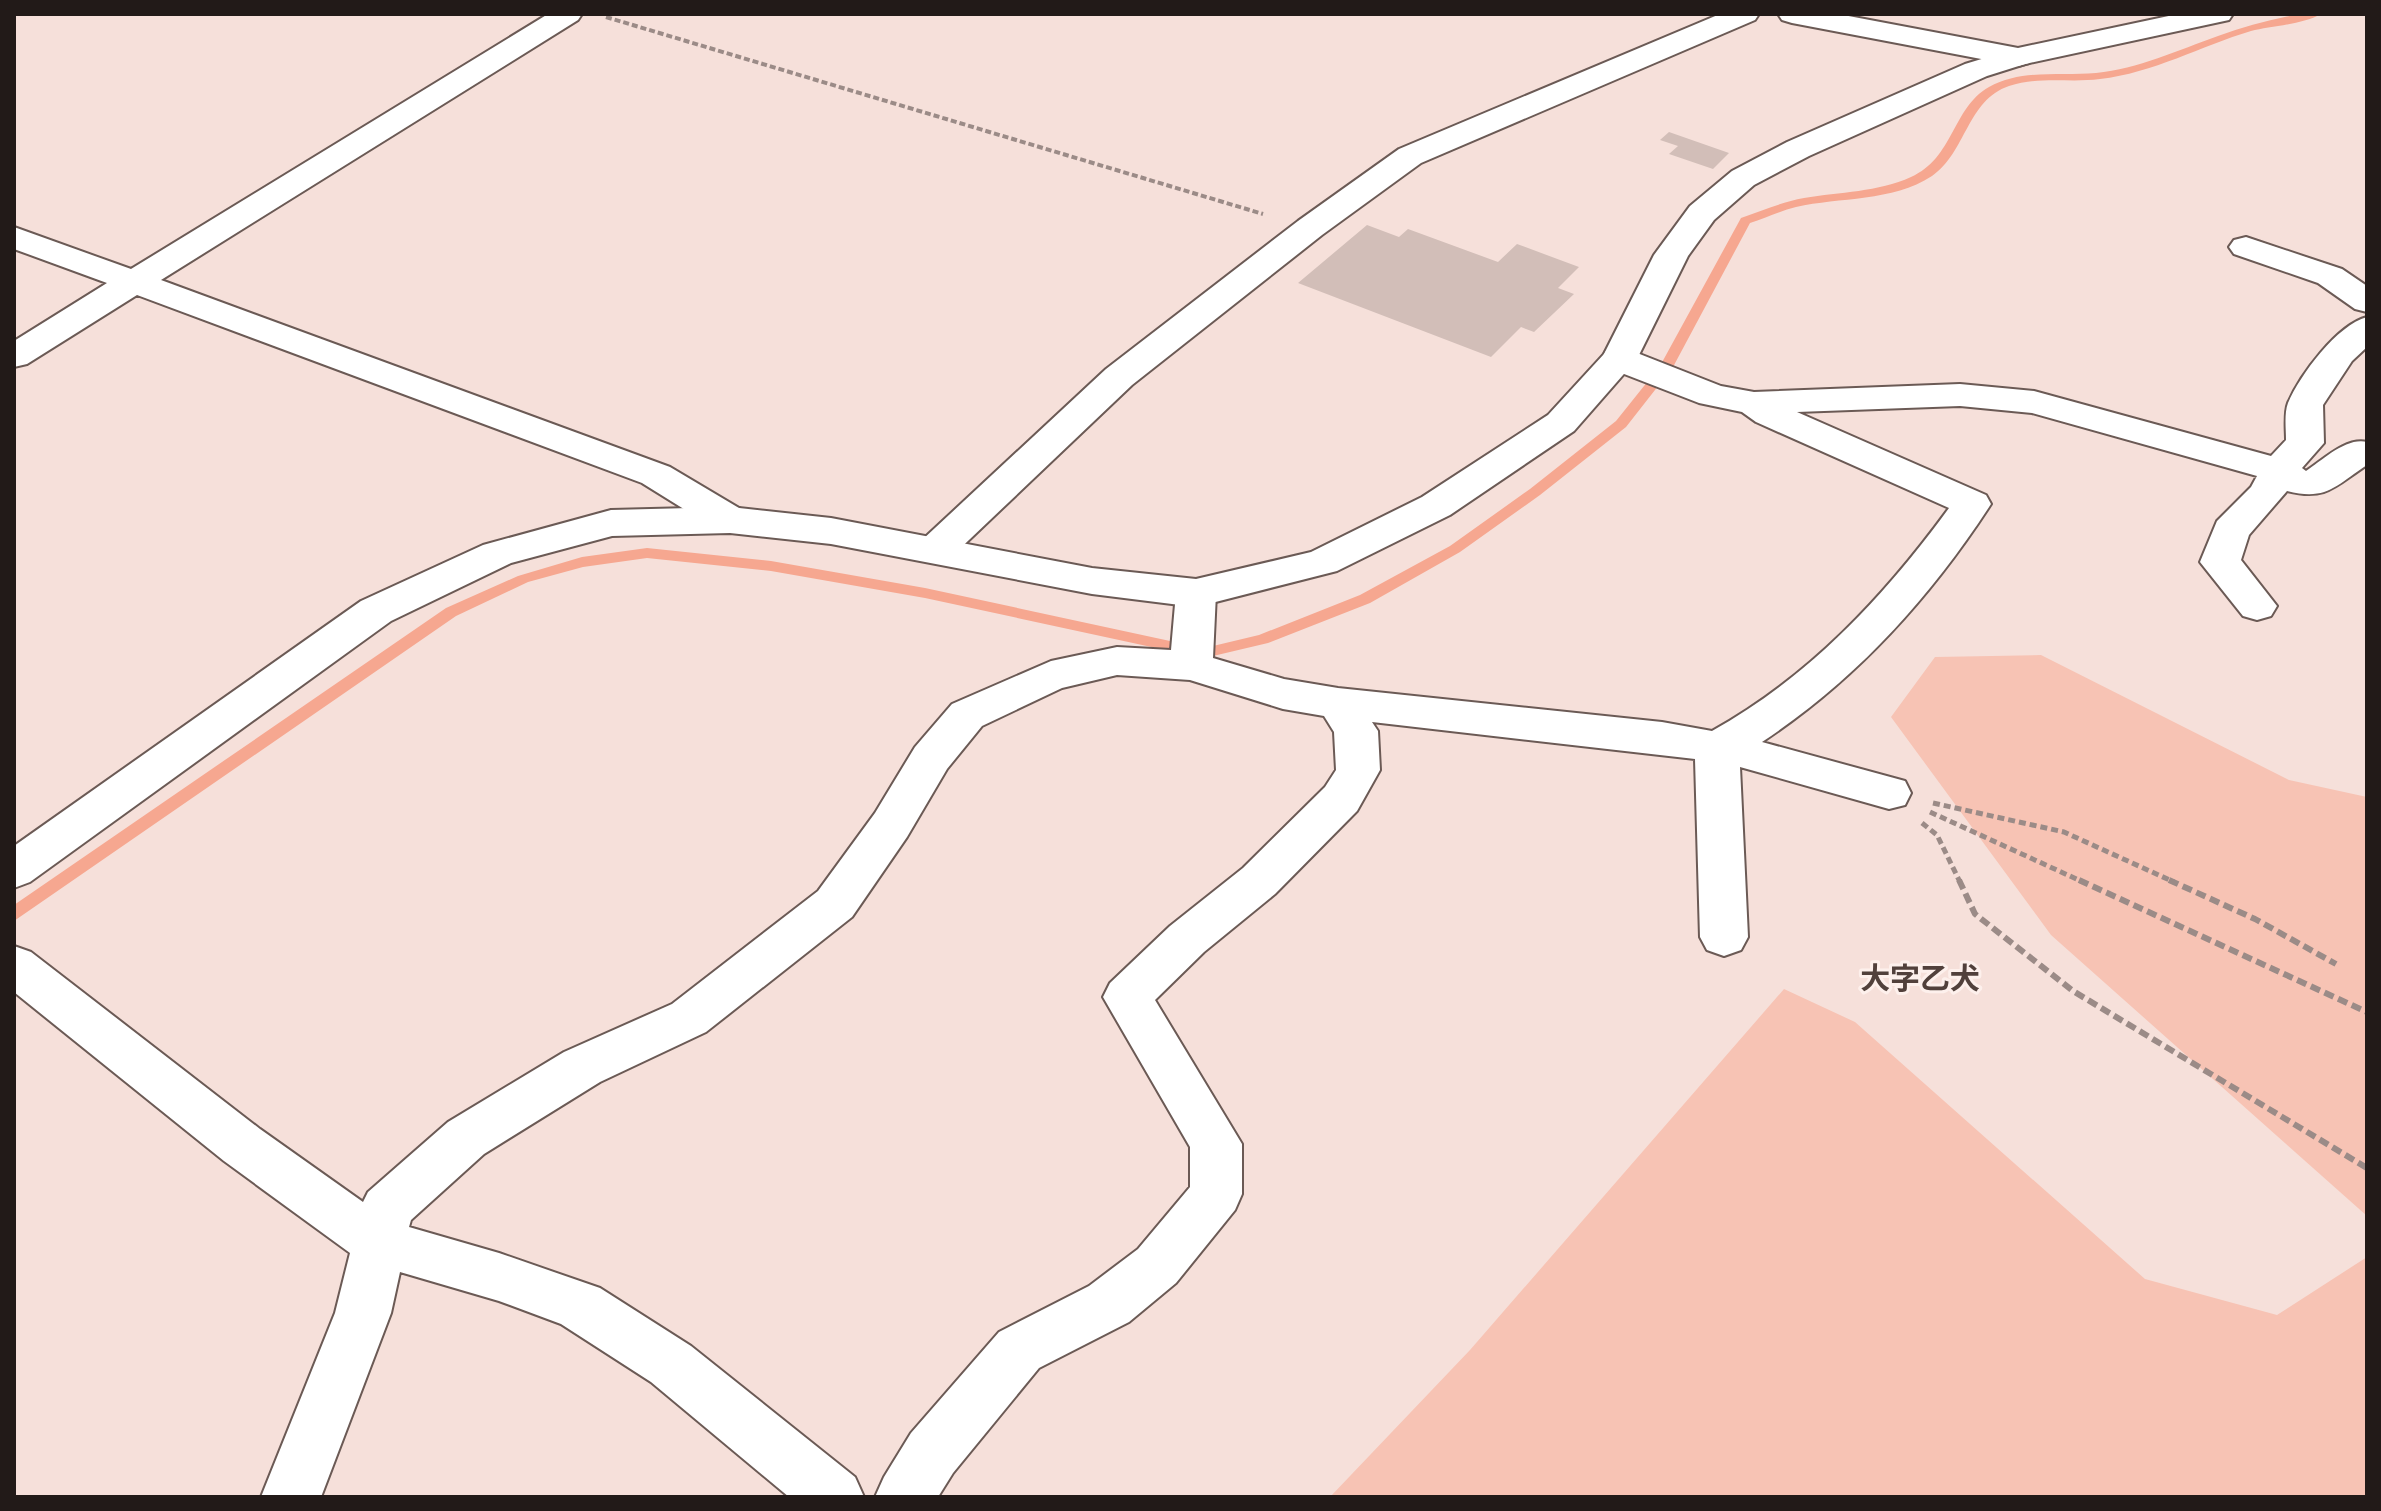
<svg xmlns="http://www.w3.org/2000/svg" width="2381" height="1511" font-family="'Times New Roman','Noto Sans JP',serif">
<rect width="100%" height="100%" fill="#f6e0da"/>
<path fill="#f7c3b4" d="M2041,655L2289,780L2367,797V1216L2051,935L1891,717L1935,657Z
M1784,989L1855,1022L2145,1279L2277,1315L2367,1257V1497H1330L1470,1350Z"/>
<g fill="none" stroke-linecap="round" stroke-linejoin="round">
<path fill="#f6a790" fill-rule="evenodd" d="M2300,14H2321C2305,24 2271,26 2251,31C2201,46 2153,73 2100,79C2071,83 2038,76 2009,86C1967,100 1966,153 1932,176C1892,202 1840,197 1796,207C1780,211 1765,218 1750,223L1673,367L1626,427L1540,495L1460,552L1370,603L1268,643L1213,656L1170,651L925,598L771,571L647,558L583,567L528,582L456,616L14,921V905L446,608L518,576L582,557L647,548L771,561L925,588L1170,641L1213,646L1259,635L1360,595L1450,546L1530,489L1616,421L1660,366L1741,218C1762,211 1782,202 1804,198C1840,192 1878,192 1911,177C1954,158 1952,108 1989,87C2021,69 2061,76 2096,73C2138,69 2178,50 2218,36C2245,26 2272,19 2300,14Z"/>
</g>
<path fill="#d2beb8" d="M1669,132L1729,153L1713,169L1669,154L1678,146L1660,140Z
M1367,225L1399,237L1408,229L1498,262L1517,244L1579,267L1558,288L1574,294L1534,332L1521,327L1491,357L1298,283Z"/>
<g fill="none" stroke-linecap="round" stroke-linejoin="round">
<defs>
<path id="street" d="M548,14H582L578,20L161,280L670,467L744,511L750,520L744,529L730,533L716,529L642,483L137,295L27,364L14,367V341L107,283L14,249V227L131,269Z
M1720,14H1759L1755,20L1421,163L1322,235L1132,385L949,559L935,563L921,559L915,550L921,541L1106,369L1298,221L1399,149Z
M1778,14H1838L2018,48L2029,51L2033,57L2029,63L2018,66L1792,23L1782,20Z
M2246,237L2342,269L2367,286V312L2355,309L2318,283L2234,254L2229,247L2234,240Z
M2367,317V347L2352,361L2323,405L2324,443L2302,468L2306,471C2323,460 2346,437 2367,442V465C2335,486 2327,501 2287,491L2249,535L2241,560L2277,606L2271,616L2257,620L2243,616L2200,562L2217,521L2251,487L2257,476L2032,413L1960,406L1797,412L1986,495L1991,504C1930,598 1857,679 1762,742L1905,781L1911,793L1905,805L1889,809L1740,767L1748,937L1741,950L1724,956L1707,950L1700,937L1695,759L1372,722L1378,731L1380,770L1357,811L1275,894L1204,952L1155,1000L1242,1144V1194L1235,1210L1176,1283L1129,1322L1039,1368L953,1473L938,1497H875L884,1477L911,1433L999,1332L1089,1286L1138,1249L1190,1187V1147L1103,997L1110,983L1170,926L1243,868L1325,787L1336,770L1334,732L1324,716L1283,709L1190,680L1117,675L1062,688L982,726L947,769L907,837L852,917L706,1032L600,1082L484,1154L411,1220L409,1227L499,1253L600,1288L691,1346L855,1477L864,1497H789L651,1382L561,1324L499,1301L400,1272L391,1313L321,1497H261L335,1313L350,1253L224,1161L14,992V946L31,952L260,1129L363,1202L368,1192L448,1122L564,1052L672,1004L818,891L875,813L915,747L952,704L1051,661L1117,647L1171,650L1176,593L1182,583L1196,579L1210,583L1216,593L1213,658L1284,679L1338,688L1662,722L1712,731C1809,677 1884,597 1949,508L1756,422L1742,412L1699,403L1606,367L1601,359L1606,351L1619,348L1632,351L1721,386L1754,392L1960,384L2034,391L2271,456L2286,440C2286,429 2284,413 2288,403C2300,375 2337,325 2367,317Z"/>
<path id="secondary" d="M2178,14H2233L2229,20L2025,64L1987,76L1809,156L1754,185L1714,220L1688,256L1637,359L1574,431L1450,515L1337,571L1196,607L1092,594L831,544L730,533L612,536L511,563L391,621L30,882L14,888V846L361,601L483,545L611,510L730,507L831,518L1092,568L1196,579L1311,552L1422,497L1548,415L1604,354L1654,255L1690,206L1732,171L1787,142L1965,64L2018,48Z"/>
</defs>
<use href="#street" stroke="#6b5a55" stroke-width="4"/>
<use href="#secondary" stroke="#6b5a55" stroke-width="4"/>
<path stroke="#9b8b87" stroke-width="4" stroke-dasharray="6 3" stroke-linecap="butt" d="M606,17L1263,214"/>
<path stroke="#9b8b87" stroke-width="5" stroke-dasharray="7 4" stroke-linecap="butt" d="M1933,803L2064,832L2174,882
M1930,812L2083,882
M1922,823L1937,835L1960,882"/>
<path stroke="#9b8b87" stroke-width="6" stroke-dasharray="10 5" stroke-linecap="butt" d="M1959,880L1975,914L2073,991L2367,1168
M2079,880L2367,1012
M2169,880L2255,919L2336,964"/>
<use href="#street" fill="#fff" fill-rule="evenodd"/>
<use href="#secondary" fill="#fff" fill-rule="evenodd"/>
</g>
<g text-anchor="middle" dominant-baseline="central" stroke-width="6" stroke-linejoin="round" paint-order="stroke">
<g font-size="30" font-weight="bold" fill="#51403b" stroke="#fdf0ec">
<text x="1920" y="978">大字乙犬</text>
</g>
</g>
<rect width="2381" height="1511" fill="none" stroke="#221a18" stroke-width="32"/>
</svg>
